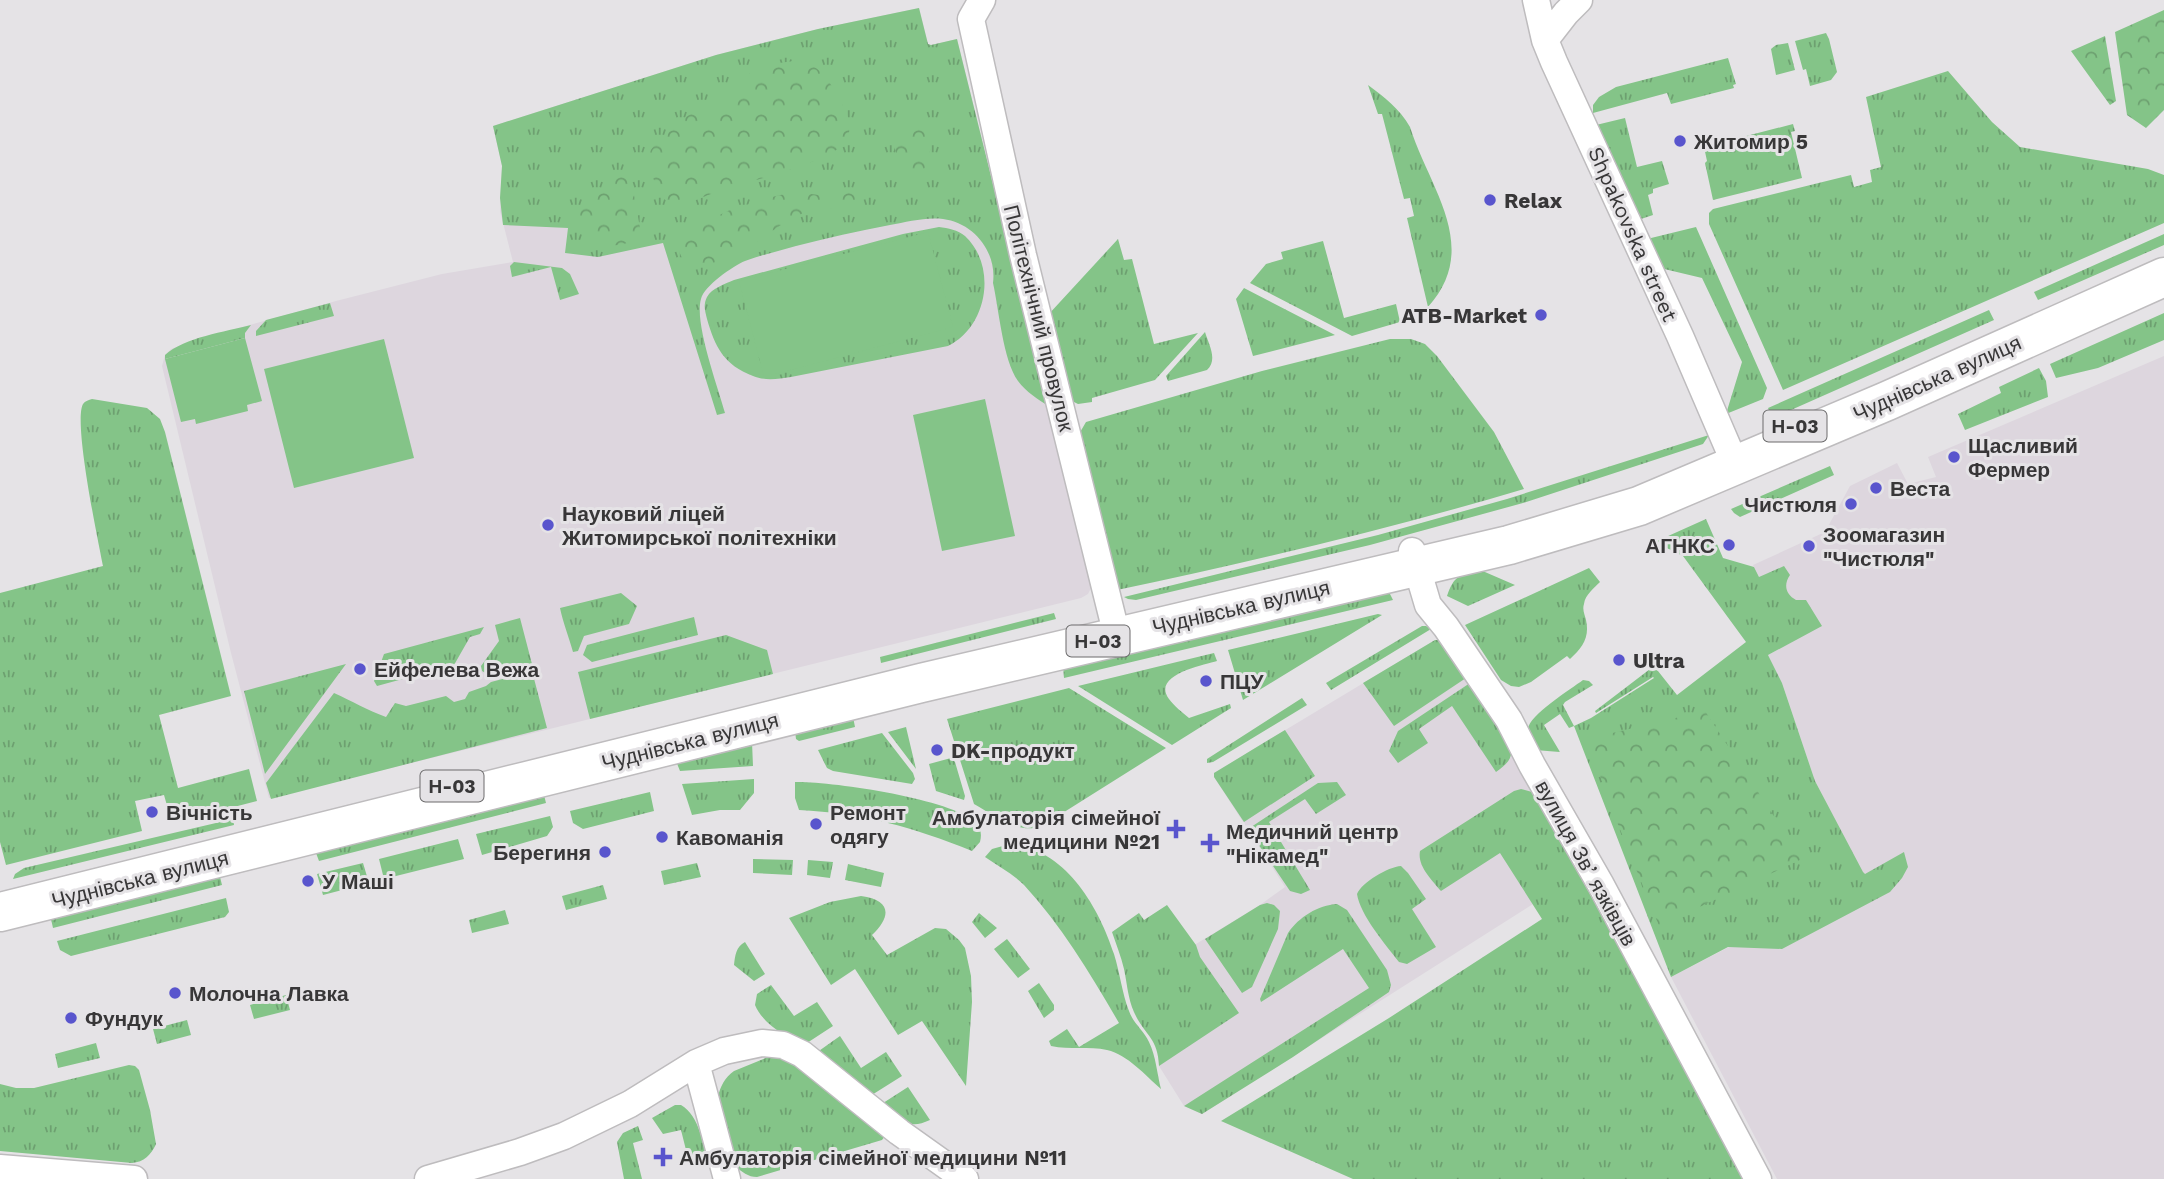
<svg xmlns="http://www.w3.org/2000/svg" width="2164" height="1179" font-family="'Work Sans',sans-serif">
<defs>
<pattern id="grass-tufts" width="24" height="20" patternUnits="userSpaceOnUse" patternTransform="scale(1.75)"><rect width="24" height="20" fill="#84c488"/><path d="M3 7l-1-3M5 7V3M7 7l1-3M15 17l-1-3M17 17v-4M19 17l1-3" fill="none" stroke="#6da070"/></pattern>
<pattern id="forest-crowns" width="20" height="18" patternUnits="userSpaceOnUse" patternTransform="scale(1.75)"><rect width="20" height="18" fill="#84c488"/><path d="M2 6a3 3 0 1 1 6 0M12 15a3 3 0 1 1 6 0" fill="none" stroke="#6da070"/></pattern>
</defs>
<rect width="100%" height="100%" fill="#e5e3e6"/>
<path fill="#ddd6de" d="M919,8L928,44L931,45L957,39L1093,584L1088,594L1081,598L269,798L231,653L162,366L165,355L171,349L206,337L336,301L442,274L513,262L500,211L502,166L493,126L716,55L818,29Z
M2164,356V1179H1777L1671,977L1729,947L1862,872L1815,781L1782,683L1768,655L1792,642L1753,565L1825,532L1850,486L1897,463L1908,484L1936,477L1928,457Z
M1435,640H1439L1511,747L1532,792L1579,875L1202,1114L1184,1106L1159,1066L1157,1048L1134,1013L1127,986L1260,905L1285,887L1214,777V773Z"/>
<path fill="url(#grass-tufts)" d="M919,8L928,44L931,45L957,39L1048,406C1038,399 1026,392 1018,381C1003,360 999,310 993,283C997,252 974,223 943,219C925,217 907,222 890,225C858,231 827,238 796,246C779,251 761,255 745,261C733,266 704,286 701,299C694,323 718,387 725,413L717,415L663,243L598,257L565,253L568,228L503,225L500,198L502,166L493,126L716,55L818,29Z
M1826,33L1829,39L1837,72L1831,80L1810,86L1806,69L1803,70L1795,41Z
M1788,43L1795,70L1776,75L1771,49L1776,45Z
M1728,58L1736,84L1733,85L1734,88L1671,104L1667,93L1593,113V105L1599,97L1616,87Z
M1948,71L1992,122L2020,147L2148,169L2164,175V223L1783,390L1709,224V213L1713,209L1851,175L1854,187L1872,182L1870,170L1881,167L1866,97Z
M1368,85C1384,97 1400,109 1410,127C1429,188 1482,247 1428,307L1407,218L1414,216L1410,198L1404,199L1382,114H1378Z
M1625,118L1637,167L1662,161L1669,184L1653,189V193L1648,195L1653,215L1638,220L1596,125Z
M1793,124L1795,131L1791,132L1802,178L1713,200L1705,163L1707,161L1704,147Z
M939,227C948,228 958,230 965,236C998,267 987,327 948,346L791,377C778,379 765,381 753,376C724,365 715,347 707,319C705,311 703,305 707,297C712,288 725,284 734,280L903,234Z
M1696,227L1767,388L1763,399L1726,414L1742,362L1702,278L1660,268L1647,239Z
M2164,234V245L2038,300L2034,292Z
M1118,239L1124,260L1132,259L1154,344L1198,333L1155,380L1092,398V402L1078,404L1070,400L1048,315Z
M1323,241L1344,318L1396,304L1400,322L1352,336L1250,283L1266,264L1283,259L1281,252Z
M514,262L562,268L570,274L579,294L560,300L551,267L512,277L510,266Z
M1244,288L1335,335L1253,356L1236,299Z
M330,303L334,316L256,336V331L266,320Z
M1989,310L1994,320L1773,418L1768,408Z
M2164,313V340L2098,368L2056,378L2050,364Z
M251,325L245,333V338L165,359V355C185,337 225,332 251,325Z
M1205,332C1209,345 1218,360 1207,370L1168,381L1166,376Z
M1390,339H1411L1425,344L1437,356L1494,432L1524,489C1390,529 1254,561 1117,590L1079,434L1086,422L1262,371Z
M2039,368L2046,381L2048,397L1965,430L1958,414L2001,393L1999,387Z
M92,399L147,408L160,419L165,432L231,696L159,715L178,788L249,769L257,801L172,823L164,795L135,801L142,831L6,865L0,842V593L103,566C98,540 73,422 83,404C85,401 89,400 92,399Z
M1709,435L1703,444L1523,503L1370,545L1136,600L1128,599L1124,597L1378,535L1507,499Z
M1830,466L1834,475L1740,517L1734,513L1731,509Z
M1706,519L1723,558L1754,567L1759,577L1784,566L1790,575C1783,585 1786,595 1796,600H1806L1822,626L1768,655L1782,683L1815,781L1863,872L1865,874L1904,852L1908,867L1902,878L1890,892L1782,949L1728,947L1671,977L1574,726L1569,728L1560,714L1544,725L1560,752L1535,750C1533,744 1527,736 1528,729C1529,715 1571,689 1583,680L1589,681L1593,685L1565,702L1563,705L1574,726L1591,718L1654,678L1653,677L1596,713L1595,711L1654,666L1677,695L1746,642L1683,556L1663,546L1657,541Z
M1589,568L1600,582C1594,588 1585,595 1584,604C1582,610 1585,615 1586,620C1590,638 1582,648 1570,659L1567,656L1531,682L1519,687L1511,686L1501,680L1465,625Z
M1478,569L1515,585L1468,606L1447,596C1454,576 1459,575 1478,569Z
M1389,592L1393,600L1064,678L1063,666Z
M621,593L637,606L629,624L584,636L578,651L573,652C569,637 563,623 560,608Z
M1054,613L1056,619L881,663L880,657Z
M1378,614L1382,615L1243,700L1228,650Z
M694,617L698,635L592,662L583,655L587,645Z
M520,618L532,664L490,676L482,671L481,666L499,641L495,625Z
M1422,626H1426L1431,629L1331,690L1326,683Z
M484,627L480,634L470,637L454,665L377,686L374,681L384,654Z
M726,635L767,650L773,674L590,719L578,672Z
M1435,640H1439L1466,678L1394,726L1363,683Z
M1214,653L1217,661C1203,665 1151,675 1169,699C1174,706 1182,712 1189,718L1230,704L1231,708L1172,745L1078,686Z
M346,664L265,774L244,691Z
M532,671L547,728L271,799L266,783L334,693C352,701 367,710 386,717L395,703L406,706L446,696L454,702L465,699L469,692L486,686L491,682Z
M1470,683L1511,747C1513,759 1506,765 1496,772L1452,706L1419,729L1428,743L1398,763L1389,751L1398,731Z
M1069,688L1166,748L1042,826C1018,835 995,816 974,804L947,719Z
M1302,698L1307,705L1213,762L1207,763V759Z
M853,717L855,727L799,741L796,739L795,731Z
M906,727L916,769L888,732Z
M1285,730L1315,776L1244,822L1214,777V773Z
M882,733L913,773L915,779L912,784L833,771L827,768L818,750Z
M752,742L753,766L680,771L676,761Z
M951,758L955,762L965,796L964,800L936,791L929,764Z
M754,779V793L740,810H720L692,815L682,784Z
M795,782C830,781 952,799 975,822C981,828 982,834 980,842L972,851C913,827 862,813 799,810L795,798Z
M1337,782L1346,795L1316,814L1305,799L1269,822L1310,890L1301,894L1290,891L1248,829L1318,783Z
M1521,789L1532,792L1752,1179H1353L1221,1121L1389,1018L1542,919L1500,853L1441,891C1432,880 1417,866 1420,851L1514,791Z
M650,792L654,811L583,829L573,823L570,811Z
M544,795L546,803L319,861L316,853Z
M550,816L553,827L547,836L482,855L476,834Z
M233,819L234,825L13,879L15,874L24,868Z
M458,839L464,859L384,879L379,859Z
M1010,844C1065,848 1099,907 1114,954C1120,973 1122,993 1129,1011C1133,1023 1144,1031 1149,1042C1156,1056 1157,1074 1161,1089C1145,1075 1128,1055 1107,1050C1089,1046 1070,1050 1051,1046L1049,1041L1067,1029L1079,1047L1119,1023C1091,975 1062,926 1024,885C1013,874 998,866 985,857L992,849Z
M753,859L793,860L792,875L753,873Z
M808,860L833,862L830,878L807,875Z
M363,863L369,883L323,895L317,874Z
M697,863L701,877L664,885L661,871Z
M848,864L884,873L881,887L845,880Z
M1401,866L1408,873L1426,899L1412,909L1436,947L1407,964L1399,962C1386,945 1360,915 1357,894C1362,882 1388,867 1401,866Z
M220,877L222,885L53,928L51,919Z
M603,885L607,899L566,910L562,896Z
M861,896C891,900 892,916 872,935L887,955L935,928L946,929L959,940L965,948L971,976L972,1002L966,1086L922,1021L898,1035L855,969L831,985L789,918L830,902Z
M226,898L229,912L225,917L71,956L60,950L57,941Z
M1267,903L1274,905L1280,911L1278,929L1252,987L1242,993L1205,939L1260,905Z
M1337,904L1347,910L1387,970L1391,985L1389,992L1293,1057L1202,1114L1184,1106L1369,988L1343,949L1261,1002L1260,999L1288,933C1299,917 1318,905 1337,904Z
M1167,905L1196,945L1200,957L1239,1013L1159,1066C1158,1037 1144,1035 1134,1012C1128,999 1127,983 1124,969C1121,956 1116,944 1112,932L1139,913L1144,920Z
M505,910L509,924L472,933L469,920Z
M979,913L997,928L985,938L972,922Z
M1007,939L1030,969L1018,978L994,949Z
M745,942L765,974L754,981L734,965C735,955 736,947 745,942Z
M1039,983L1054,1005V1010L1044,1018L1028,991Z
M771,985L794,1016L817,1002L833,1026L807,1043C788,1040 763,1024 755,1005L757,994Z
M286,995L290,1010L254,1019L250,1005Z
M187,1020L191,1035L157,1044L153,1029Z
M840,1036L861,1068L886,1052L902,1076L867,1098L816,1053Z
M96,1043L100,1058L58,1068L55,1054Z
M781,1054L885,1136L882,1140L757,1177C748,1177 742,1172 735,1166L718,1097C720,1087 725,1077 734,1071L773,1055Z
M129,1065L135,1066L139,1070L150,1110L156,1144C151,1155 144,1162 132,1163L0,1151V1084L16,1088H34Z
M908,1087L930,1120C907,1131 899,1118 880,1105Z
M675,1105H681C700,1116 703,1145 708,1164L695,1167L690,1166L681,1130L663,1134L652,1118Z
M638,1126L643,1140L633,1143L642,1179H624L617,1142L623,1133Z"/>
<path fill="url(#forest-crowns)" d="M2164,10V110L2146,128L2127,115L2115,32Z
M2105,36L2116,101L2110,105L2071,51Z
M796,61C800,62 807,63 811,65C825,72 834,89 841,102C848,115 854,128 845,142C829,165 732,184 701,198C672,211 659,203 652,173C651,167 648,158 650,152C653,144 685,115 693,113C705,109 718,112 729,104C736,99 737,88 742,81C752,67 780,62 796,61Z
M916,126L925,131L932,141L928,161L922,174L915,179H909L902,174L893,142V135L903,128Z
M617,174L628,175L631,179L641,233C630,247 612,246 595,245C584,235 575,224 580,209Z
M861,186L864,192V198C847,212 821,205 801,214C768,228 733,270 694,263C680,261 678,253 679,240L694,227L730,210L772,197L789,193H803L835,197L845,194L853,188Z
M1705,711L1802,859L1659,926L1613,812L1587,739Z"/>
<path fill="#84c488" d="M928,232L953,327L764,377L739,281Z
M245,338L262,401L247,405L248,411L196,424L195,419L181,422L165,359Z
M384,339L414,458L294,488L264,369Z
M985,399L1015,536L942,551L913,415Z"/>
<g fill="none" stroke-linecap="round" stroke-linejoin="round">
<defs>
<path id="street" d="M982,0L971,19L1023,255L1117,636
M1536,0L1545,40L1554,62L1680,336L1736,466
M1545,40L1566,13L1579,0
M1412,551L1428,605L1446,627L1509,720L1532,765L1601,885L1758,1179
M696,1063L727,1179
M0,1168L134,1179
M428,1179L520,1152L564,1136L630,1104L696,1063L724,1051L762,1043L783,1045L802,1054L899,1132L965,1179"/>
<path id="primary" d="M0,912L921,683L1509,545L1639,506L1887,401L2164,277"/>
</defs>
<use href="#street" stroke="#bebcbe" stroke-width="29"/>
<use href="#primary" stroke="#bebcbe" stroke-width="41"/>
<use href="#street" stroke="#fff" stroke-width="26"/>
<use href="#primary" stroke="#fff" stroke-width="38"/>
</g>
<g fill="#5955cd" stroke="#e5e3e6" stroke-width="2.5">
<circle cx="1680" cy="141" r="7"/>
<circle cx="1490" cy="200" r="7"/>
<circle cx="1541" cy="315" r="7"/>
<circle cx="1954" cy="457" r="7"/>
<circle cx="1876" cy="488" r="7"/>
<circle cx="1851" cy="504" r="7"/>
<circle cx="548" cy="525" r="7"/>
<circle cx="1729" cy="545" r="7"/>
<circle cx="1809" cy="546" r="7"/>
<circle cx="1619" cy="660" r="7"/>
<circle cx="360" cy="669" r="7"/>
<circle cx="1206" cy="681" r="7"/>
<circle cx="937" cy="750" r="7"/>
<circle cx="152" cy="812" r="7"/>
<circle cx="816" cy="824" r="7"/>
<path d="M1172.5 818.5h7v7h7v7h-7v7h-7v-7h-7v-7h7z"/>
<circle cx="662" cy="837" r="7"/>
<path d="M1206.5 832.5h7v7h7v7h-7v7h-7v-7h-7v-7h7z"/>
<circle cx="605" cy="852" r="7"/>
<circle cx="308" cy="881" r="7"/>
<circle cx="175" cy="993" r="7"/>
<circle cx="71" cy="1018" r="7"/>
<path d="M659.5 1146.5h7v7h7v7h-7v7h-7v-7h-7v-7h7z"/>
</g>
<g text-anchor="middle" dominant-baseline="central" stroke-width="6" stroke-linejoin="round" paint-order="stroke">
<g fill="#e5e3e6" stroke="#6c6b6c" stroke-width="2">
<rect x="1763.5" y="410.5" width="63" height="31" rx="5"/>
<rect x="1066.5" y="625.5" width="63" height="31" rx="5"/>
<rect x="420.5" y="770.5" width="63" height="31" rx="5"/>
</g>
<g font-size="19" font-weight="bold" fill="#383738">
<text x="1795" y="426">Н-03</text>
<text x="1098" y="641">Н-03</text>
<text x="452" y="786">Н-03</text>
</g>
<g font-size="21" font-weight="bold" fill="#383738" stroke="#e5e3e6" text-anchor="start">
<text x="1694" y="141">Житомир 5</text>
<text x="1504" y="200">Relax</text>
<text x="1527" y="315" text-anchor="end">ATB-Market</text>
<text x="1968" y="445">Щасливий<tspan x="1968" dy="24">Фермер</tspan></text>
<text x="1890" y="488">Веста</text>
<text x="1837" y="504" text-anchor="end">Чистюля</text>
<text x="562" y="513">Науковий ліцей<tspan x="562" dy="24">Житомирської політехніки</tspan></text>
<text x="1823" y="534">Зоомагазин<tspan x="1823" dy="24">"Чистюля"</tspan></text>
<text x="1715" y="545" text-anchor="end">АГНКС</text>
<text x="1633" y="660">Ultra</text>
<text x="374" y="669">Ейфелева Вежа</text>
<text x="1220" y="681">ПЦУ</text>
<text x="951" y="750">DK-продукт</text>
<text x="166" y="812">Вічність</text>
<text x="830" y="812">Ремонт<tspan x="830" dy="24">одягу</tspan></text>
<text x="1160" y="817" text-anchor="end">Амбулаторія сімейної<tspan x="1160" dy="24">медицини №21</tspan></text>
<text x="1226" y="831">Медичний центр<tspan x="1226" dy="24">"Нікамед"</tspan></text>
<text x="676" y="837">Кавоманія</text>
<text x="591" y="852" text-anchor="end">Берегиня</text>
<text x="322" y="881">У Маші</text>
<text x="189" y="993">Молочна Лавка</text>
<text x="85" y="1018">Фундук</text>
<text x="679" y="1157">Амбулаторія сімейної медицини №11</text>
</g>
<g font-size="21" fill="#383738" stroke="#e5e3e6">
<text transform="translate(1633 234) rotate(66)">Shpakovska street</text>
<text transform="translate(1039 318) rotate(76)">Політехнічний провулок</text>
<text transform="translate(1937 378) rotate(-24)">Чуднівська вулиця</text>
<text transform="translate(1241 607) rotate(-13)">Чуднівська вулиця</text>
<text transform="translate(690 741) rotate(-14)">Чуднівська вулиця</text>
<text transform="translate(1586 863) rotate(61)">вулиця Звʼязківців</text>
<text transform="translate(140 879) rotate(-14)">Чуднівська вулиця</text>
</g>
</g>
</svg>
